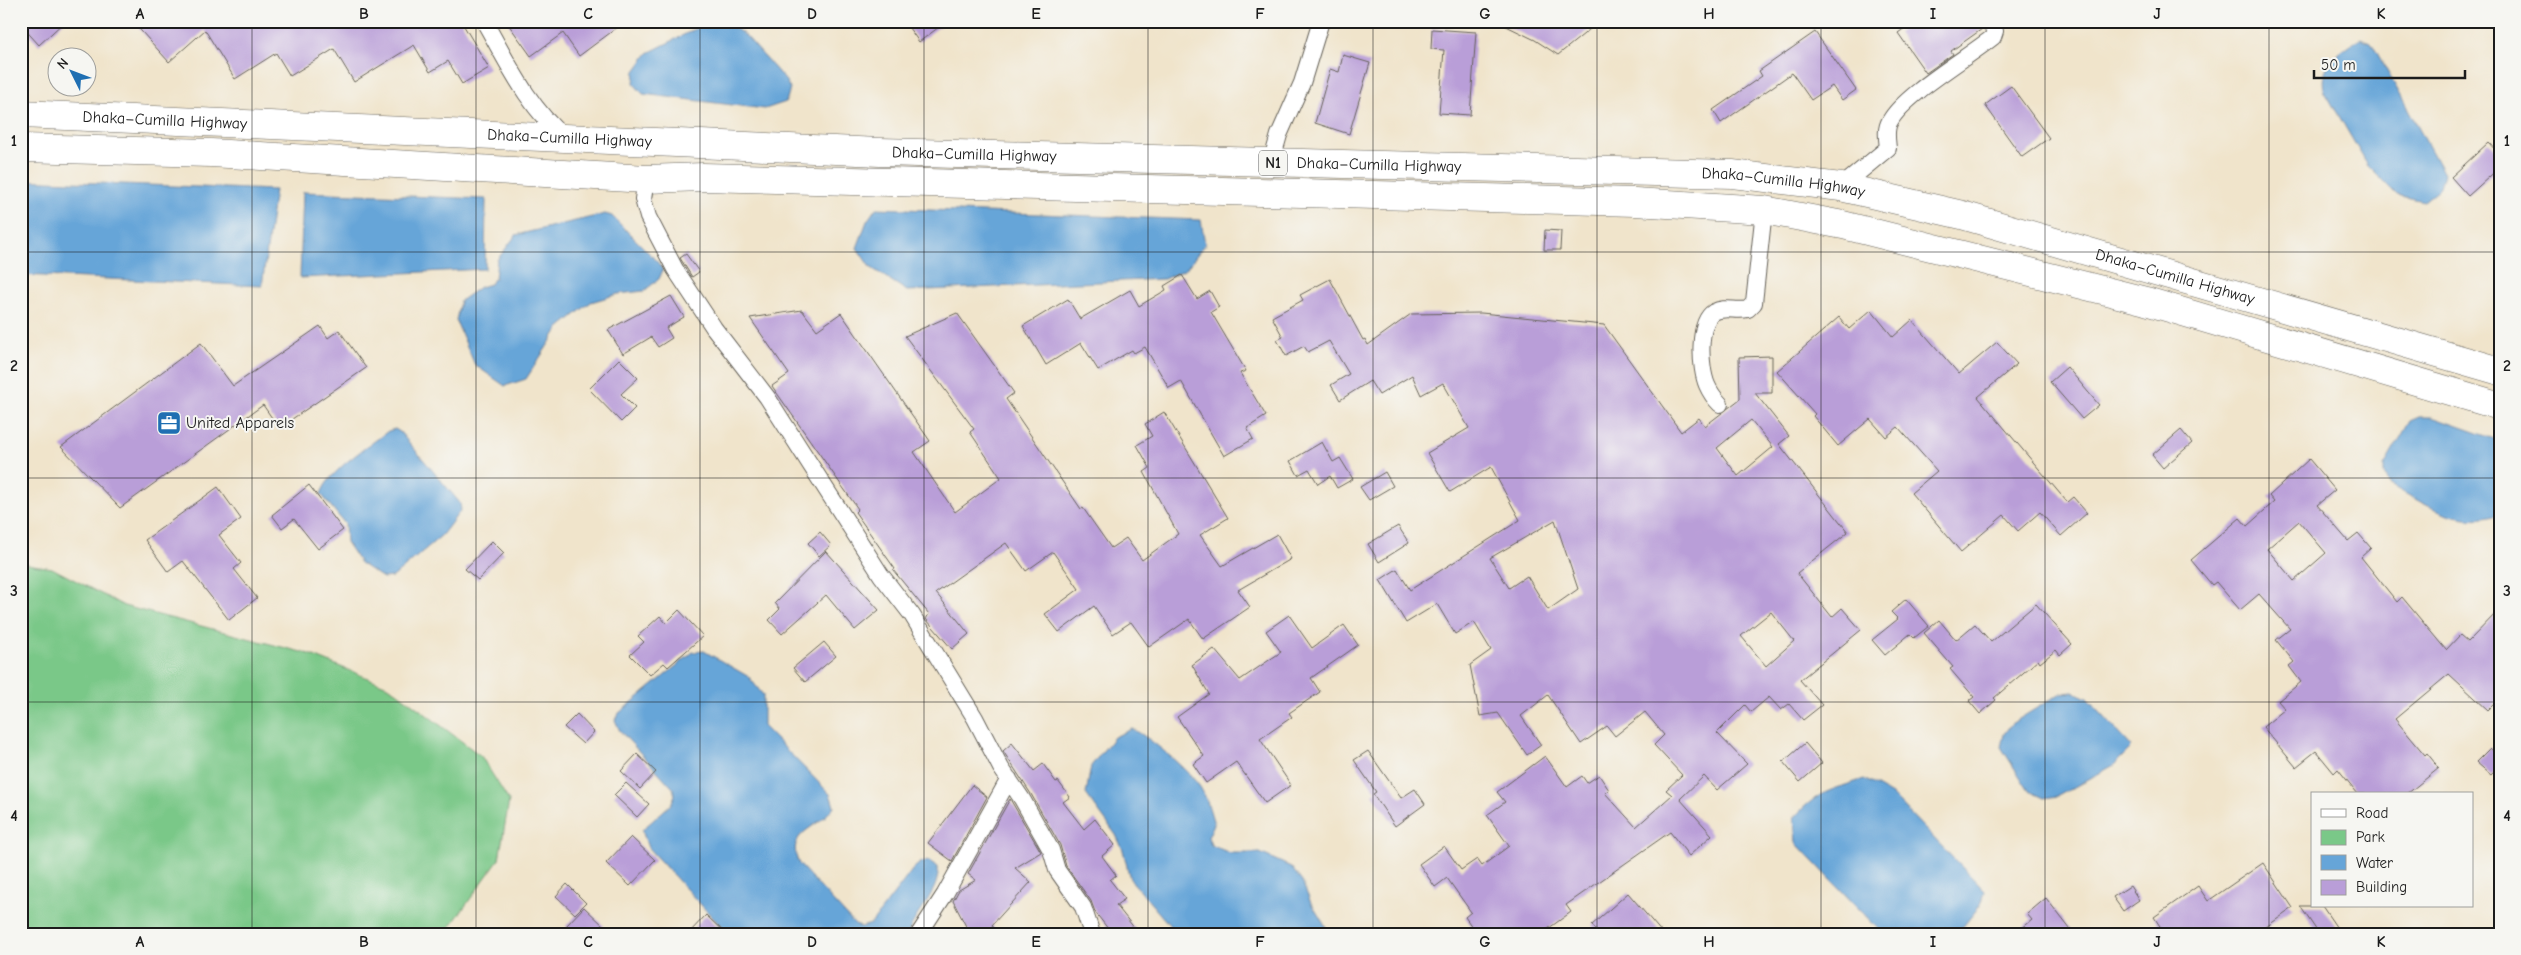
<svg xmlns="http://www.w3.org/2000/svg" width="2521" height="955" font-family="'Comic Neue',sans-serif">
<rect width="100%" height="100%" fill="#f6f6f2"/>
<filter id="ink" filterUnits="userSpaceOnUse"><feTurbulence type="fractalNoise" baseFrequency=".02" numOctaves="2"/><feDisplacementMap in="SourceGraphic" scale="10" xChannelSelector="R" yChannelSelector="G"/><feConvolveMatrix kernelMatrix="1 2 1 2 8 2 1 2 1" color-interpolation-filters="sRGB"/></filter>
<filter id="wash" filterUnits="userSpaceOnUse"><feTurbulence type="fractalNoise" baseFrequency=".0096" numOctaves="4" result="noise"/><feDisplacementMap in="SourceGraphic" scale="20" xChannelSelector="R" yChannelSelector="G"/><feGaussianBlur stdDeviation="1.12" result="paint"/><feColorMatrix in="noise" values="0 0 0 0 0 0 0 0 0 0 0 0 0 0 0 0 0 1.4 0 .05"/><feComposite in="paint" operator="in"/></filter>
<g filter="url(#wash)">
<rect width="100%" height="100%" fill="#f0e4cb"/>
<path fill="#7ac888" stroke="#4b7252" d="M21,563L52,568L124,606L309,654L390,687L481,756L509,801L499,859L445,934H21Z"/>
<path fill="#66a5d8" stroke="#41607a" d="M711,21L728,23L746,36L786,81L790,89L786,102L765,109L643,94L634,84L635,71L648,53Z
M2361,38L2371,42L2444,174L2439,189L2424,201L2397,195L2368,166L2325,92C2316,66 2342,50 2361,38Z
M21,180L275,190L262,286L21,275Z
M303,192L486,199L485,269L300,278Z
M876,208L1201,220L1205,244L1186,269L1164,279L907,291L870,267L857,248L867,221Z
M605,214L612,216L656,260L663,270L659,279L644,291L618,294L591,302L559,328L526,379L505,386L475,365L456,321L460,301L480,287L490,284L495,278L497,260L516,235Z
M2419,417H2432L2500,441L2498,515C2456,528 2424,503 2388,484L2384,474V466L2410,421Z
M395,429L400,432L460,503L461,510L442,535L393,577L383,578L360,563L346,542L345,524L321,494C329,470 368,447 388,431Z
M704,651L749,677L763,695V726L830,794L834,806C818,831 784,830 799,864L855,925L861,927L871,924L913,869L921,862L929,861L938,867C940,893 916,910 908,934H728L648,848L642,830L671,804L675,795L673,788L620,731L615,720L618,714L693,652Z
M2074,692L2087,698L2132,747L2114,765L2058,796L2044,798L2029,791L2001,747L2004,734L2011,724L2061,693Z
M1132,729C1150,737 1189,771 1200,787C1207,798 1210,811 1214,824L1208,837L1211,845L1230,853H1260L1291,867L1302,882L1311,903L1330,934H1177L1130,879L1123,850L1116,835L1086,794L1091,766L1114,737Z
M1864,779L1892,795L1985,891L1982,903L1957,934H1883L1796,843L1794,818C1817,791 1832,790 1864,779Z"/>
<g id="blocks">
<path fill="#b99ed8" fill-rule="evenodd" d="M21,21H65L39,45L21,25Z
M132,21H461L489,68L462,84L448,61L430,72L414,45L354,82L334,49L290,76L276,53L235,79L205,30L169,62Z
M506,21H626L579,56L563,33L531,56Z
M904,21H947L919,42Z
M1496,21H1600L1558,55L1535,40Z
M1914,21H1979L1982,29L1951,51L1953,54L1926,73L1898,33Z
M1432,29L1476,32L1470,115L1439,113L1444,50L1431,49Z
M1815,32L1856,90L1842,100L1832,86L1811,100L1792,73L1721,123L1713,110L1762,76L1759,71Z
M1343,55L1370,63L1349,134L1315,123L1330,69L1339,72Z
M2011,86L2049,138L2022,157L1985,105Z
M2489,142L2500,154V167L2468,196L2451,177Z
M1545,230L1561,231L1560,250H1544Z
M686,254L699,272L692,277L680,258Z
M1182,275L1197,299L1210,291L1219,307L1211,312L1246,371L1240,373L1266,416L1247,428L1253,439L1224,456L1181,381L1169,388L1145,347L1134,353L1132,350L1098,370L1081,343L1046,365L1023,326L1068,299L1080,319L1130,290L1139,306L1166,290L1164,286Z
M1330,279L1363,340L1365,339L1368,345L1411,314L1481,313L1604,325L1681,432L1699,418L1705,426L1740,399L1739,357L1772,356V393H1755L1789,436L1779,444L1848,532L1797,573L1832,617L1842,608L1861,630L1800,680L1822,705L1803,720L1789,704L1781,710L1769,697L1751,712L1745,705L1717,733L1747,764L1717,790L1704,776L1680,799L1712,835L1689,856L1670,832L1566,905L1571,912L1541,934H1477L1465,917L1471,912L1447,878L1435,887L1419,864L1444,846L1461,870L1477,859L1482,866L1509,846L1487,815L1505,802L1497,792L1545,756L1567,787L1582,776L1587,783L1599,775L1609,790L1605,793L1636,827L1672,795L1666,790L1682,775L1654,745L1664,735L1645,712L1615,736L1607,726L1581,744L1548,695L1521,716L1541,745L1527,755L1498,713L1480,716L1470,665L1491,650L1474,622L1455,634L1437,604L1406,623L1380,580L1397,569L1410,590L1520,520L1491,467L1450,492L1427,453L1469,428L1443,383L1421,395L1412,375L1379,395L1370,381L1340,400L1331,385L1349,374L1329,341L1308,352L1304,346L1286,356L1277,340L1283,337L1272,317L1303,300L1300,295ZM1751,420L1773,447L1738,476L1717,448ZM1555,520L1578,589L1548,610L1527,576L1509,588L1490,558ZM1771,612L1794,641L1766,666L1741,636Z
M671,296L684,317L666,328L672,338L658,347L651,337L623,354L608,330Z
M802,310L817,330L841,313L930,441L914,452L955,512L1001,478L970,432L974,429L905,336L957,313L1014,393L1006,399L1081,509L1083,508L1111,548L1126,538L1142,560L1178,534L1144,472L1150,468L1137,445L1152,436L1145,424L1164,412L1228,518L1200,535L1222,566L1277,534L1291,559L1238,590L1250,607L1203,639L1189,619L1149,647L1131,622L1113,634L1094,606L1059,632L1045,614L1079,589L1053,552L1026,571L1006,543L936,593L969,634L952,649L926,619L929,614L893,570L895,569L855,512L858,509L772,386L789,374L750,318Z
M1871,310L1893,337L1912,320L1959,374L1997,342L2017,364L1978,397L2067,502L2073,497L2087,513L2061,536L2040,512L2018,531L2004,515L1961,552L1911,493L1937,471L1898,427L1886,437L1870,419L1838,446L1813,416L1815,414L1777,371L1839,317L1849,329Z
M320,326L328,338L339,330L366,368L279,428L263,405L120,508L61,447L201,343L233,386Z
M619,359L638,378L621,394L635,408L621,422L589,389Z
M2067,367L2099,405L2082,419L2050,382Z
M2181,430L2192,443L2163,468L2152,455Z
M1322,442L1333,462L1340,458L1353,479L1337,488L1330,476L1318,484L1309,469L1298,475L1290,461Z
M2309,459L2335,490L2317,505L2348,541L2358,533L2371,548L2361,557L2397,602L2402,597L2446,650L2460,635L2468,642L2500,609V698L2488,710L2449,674L2395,719L2425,755L2427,753L2439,768L2407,794H2358L2338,769L2334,773L2316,751L2296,767L2263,727L2285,709L2278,701L2301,682L2289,666L2294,662L2276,640L2290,629L2259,594L2240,610L2216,582L2212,585L2191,560L2240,518L2247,526L2274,502L2269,496ZM2299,521L2326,553L2294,581L2267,549Z
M1385,472L1393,486L1369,500L1360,487Z
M309,485L343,530L318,549L294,519L282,528L272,515Z
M218,487L241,519L219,535L241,563L234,569L257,598L229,620L183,561L168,572L145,540Z
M1398,526L1409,543L1379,562L1368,544Z
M820,532L831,545L819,556L808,543Z
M492,541L504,553L478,580L465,569Z
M826,551L879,610L855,630L826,595L782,634L769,620L780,609L775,603Z
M1906,599L1929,626L1914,638L1910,634L1885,655L1872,640L1898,619L1891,612Z
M2036,604L2072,644L2060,655L2056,650L2040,663L2038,660L1994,698L1996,700L1980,714L1969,701L1974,697L1950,669L1953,667L1924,633L1939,620L1956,640L1975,624L1991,642Z
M679,610L703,636L668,667L664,663L650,675L630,655L644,642L638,636L660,616L666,623Z
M1289,615L1312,648L1344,625L1358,645L1311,678L1320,692L1289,713L1292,717L1260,739L1291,785L1265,803L1236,762L1206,783L1193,764L1204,756L1177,717L1209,694L1192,665L1214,649L1240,680L1281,652L1266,631Z
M824,642L836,656L805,682L793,668Z
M577,714L594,732L583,744L564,727Z
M1012,743L1034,771L1043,764L1056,782L1058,781L1070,797L1063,802L1084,829L1095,819L1115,845L1102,856L1116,875L1110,880L1125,899L1116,905L1139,934H1112L1095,912L1091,901L1066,866L1060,845L1031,794L1003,751Z
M1805,743L1822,763L1800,782L1783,762Z
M2490,748L2500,757V766L2491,775L2476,762Z
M1368,751L1401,798L1415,789L1425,804L1395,826L1373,794L1376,792L1354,760Z
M637,754L656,772L640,789L621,771Z
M626,783L649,804L637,817L614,795Z
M972,785L987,797L952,861L928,843Z
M1010,799L1041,852L1015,868L1031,882L992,925L997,934H970L953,901L959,890L976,880L968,874Z
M631,837L655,860L630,886L606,863Z
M2263,863L2293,908L2256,934H2165L2154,917L2198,886L2208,901Z
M567,884L586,903L575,914L556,896Z
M2130,886L2139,900L2123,911L2113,897Z
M1628,893L1663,934H1599L1592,925Z
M2046,898L2074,934H2015L2032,920L2027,914Z
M2300,906H2322L2341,934H2319Z
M584,907L604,926L596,934H574L566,926Z
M706,915L726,934H688Z"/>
</g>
</g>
<g filter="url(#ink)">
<use href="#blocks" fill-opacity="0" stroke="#666259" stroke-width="1"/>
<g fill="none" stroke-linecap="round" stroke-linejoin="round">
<defs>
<path id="minor" d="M484,21C507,61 528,107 564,137
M1271,163L1279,135L1302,83L1321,21
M646,179L643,199L648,217L675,269L714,328L767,397L881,575L912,615L975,718L1001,768L1022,799L1051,850L1057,870L1083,907L1092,934
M1841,187L1888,148C1887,139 1885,129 1890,121C1904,95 1967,58 1993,37L1995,31L1989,21
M1720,404C1715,399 1710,392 1707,385C1700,369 1697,322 1714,312C1725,306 1736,312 1748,309L1754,303L1764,210
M919,934L945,894L1009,779"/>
<g id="trunk">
<path id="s1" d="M21,114L880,152L1732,174L1841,187L1962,215L2500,371"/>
<path d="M21,148L211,153L646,179L703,177L1635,202L1764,210L1843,225L2146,301L2500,406"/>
</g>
</defs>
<use href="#minor" stroke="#666259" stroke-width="18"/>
<use href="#trunk" stroke="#666259" stroke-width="29"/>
<use href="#minor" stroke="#fff" stroke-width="16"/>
<use href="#trunk" stroke="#fff" stroke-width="28"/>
</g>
</g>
<path fill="none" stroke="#1c1c1c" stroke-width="1" stroke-opacity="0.55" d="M252,21V934M476,21V934M700,21V934M924,21V934M1148,21V934M1373,21V934M1597,21V934M1821,21V934M2045,21V934M2269,21V934M21,252H2500M21,478H2500M21,702H2500"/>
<defs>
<symbol id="office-square" viewBox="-11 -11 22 22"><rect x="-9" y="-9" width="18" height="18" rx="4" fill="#1f6fb2" stroke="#f6f6f2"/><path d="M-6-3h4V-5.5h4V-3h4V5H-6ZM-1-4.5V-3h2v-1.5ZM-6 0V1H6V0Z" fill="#fff"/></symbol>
</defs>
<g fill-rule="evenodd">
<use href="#office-square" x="155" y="409" width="28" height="28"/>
</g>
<g text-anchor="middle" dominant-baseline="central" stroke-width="4" stroke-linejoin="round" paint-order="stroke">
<rect fill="#f6f6f2" stroke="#5d5d5c" stroke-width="1" x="1259" y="150.5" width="28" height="25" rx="4"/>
<g font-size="15" font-weight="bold" fill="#1c1c1c">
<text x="1273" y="163">N1</text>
</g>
<g font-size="16" fill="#1c1c1c" stroke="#f6f6f2">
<text stroke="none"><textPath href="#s1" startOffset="144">Dhaka–Cumilla Highway</textPath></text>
<text stroke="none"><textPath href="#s1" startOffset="549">Dhaka–Cumilla Highway</textPath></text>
<text stroke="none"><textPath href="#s1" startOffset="954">Dhaka–Cumilla Highway</textPath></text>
<text stroke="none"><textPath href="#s1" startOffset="1359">Dhaka–Cumilla Highway</textPath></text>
<text stroke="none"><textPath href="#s1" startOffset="1764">Dhaka–Cumilla Highway</textPath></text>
<text stroke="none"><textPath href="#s1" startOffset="2168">Dhaka–Cumilla Highway</textPath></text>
</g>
<g font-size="16" fill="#1c1c1c" stroke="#f6f6f2" text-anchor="start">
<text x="186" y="423">United Apparels</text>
</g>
</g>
<rect width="2521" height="955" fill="none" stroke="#f6f6f2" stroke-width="55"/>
<rect x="2311" y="792" width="162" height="115" fill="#f6f6f2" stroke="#9f9f9c"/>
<rect x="2321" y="809" width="25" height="8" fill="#ffffff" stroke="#9f9f9c"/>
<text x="2356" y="818" font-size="15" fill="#1c1c1c">Road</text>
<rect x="2321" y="830" width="25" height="15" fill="#7ac888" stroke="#9f9f9c"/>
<text x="2356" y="842" font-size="15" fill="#1c1c1c">Park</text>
<rect x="2321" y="855" width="25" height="15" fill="#66a5d8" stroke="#9f9f9c"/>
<text x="2356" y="868" font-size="15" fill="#1c1c1c">Water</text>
<rect x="2321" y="880" width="25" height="15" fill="#b99ed8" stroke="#9f9f9c"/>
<text x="2356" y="892" font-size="15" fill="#1c1c1c">Building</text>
<g transform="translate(72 72) rotate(312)"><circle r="24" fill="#f6f6f2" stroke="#9f9f9c"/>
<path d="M0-4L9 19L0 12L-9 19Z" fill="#1f6fb2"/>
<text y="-8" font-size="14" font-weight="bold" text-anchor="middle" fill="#1c1c1c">N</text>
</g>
<path d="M2314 70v8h151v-8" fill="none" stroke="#1c1c1c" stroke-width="2.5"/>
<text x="2321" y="70" font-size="15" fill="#1c1c1c" stroke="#f6f6f2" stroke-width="4" paint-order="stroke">50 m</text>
<rect x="28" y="28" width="2466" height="900" fill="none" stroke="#1c1c1c" stroke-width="2"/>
<g font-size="16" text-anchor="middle" font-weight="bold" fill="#1c1c1c">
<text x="140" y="19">A</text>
<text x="364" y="19">B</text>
<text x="588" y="19">C</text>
<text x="812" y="19">D</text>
<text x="1036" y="19">E</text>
<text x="1260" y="19">F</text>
<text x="1485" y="19">G</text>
<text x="1709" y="19">H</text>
<text x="1933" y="19">I</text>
<text x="2157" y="19">J</text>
<text x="2381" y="19">K</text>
<text x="14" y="146">1</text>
<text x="2507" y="146">1</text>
<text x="14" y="371">2</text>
<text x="2507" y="371">2</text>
<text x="14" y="596">3</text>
<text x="2507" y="596">3</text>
<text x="14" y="821">4</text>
<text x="2507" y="821">4</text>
<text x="140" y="947">A</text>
<text x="364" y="947">B</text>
<text x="588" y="947">C</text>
<text x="812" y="947">D</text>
<text x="1036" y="947">E</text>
<text x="1260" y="947">F</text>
<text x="1485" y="947">G</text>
<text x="1709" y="947">H</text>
<text x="1933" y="947">I</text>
<text x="2157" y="947">J</text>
<text x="2381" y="947">K</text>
</g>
</svg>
